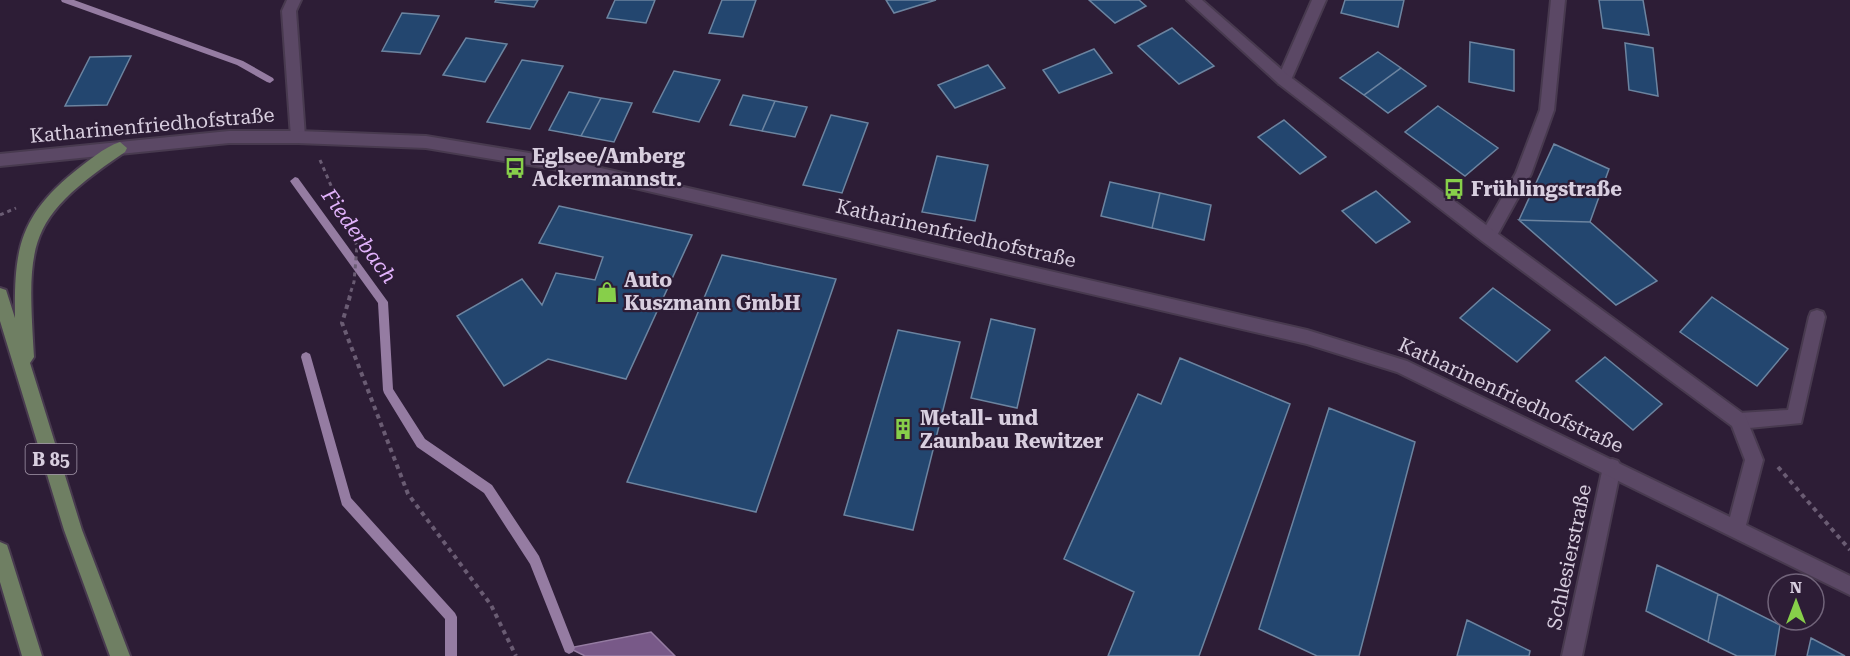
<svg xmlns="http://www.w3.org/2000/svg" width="1850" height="656" font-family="'Roboto Serif',serif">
<rect width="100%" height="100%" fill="#2d1d36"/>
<path fill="#785988" stroke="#957ca2" stroke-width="1.5" d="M651,632L675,656H585L569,648Z"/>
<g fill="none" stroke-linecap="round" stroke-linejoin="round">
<path fill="#957ca2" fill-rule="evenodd" d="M61,0H74L243,61L273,78L274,80L270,83L267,82L237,65L62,2Z
M295,177L298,178L388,302L393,389L425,439L492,485L539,556L575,648L573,652L569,654L565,652L530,564L484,493L417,447L384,393L383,390L378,303L292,184L290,181Z
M306,352L310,354L311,357L351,498L455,613L457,617V656H445V619L342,505L301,357L302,354Z"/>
</g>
<path fill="#23466f" stroke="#6c84a0" stroke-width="1.5" d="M496,0H538L534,7L495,2Z
M615,0H655L646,23L607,18Z
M722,0H756L743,37L709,33Z
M886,0H936L894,13Z
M1089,0H1139L1146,6L1115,23Z
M1345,0H1404L1398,27L1341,13Z
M1599,0H1643L1649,35L1603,28Z
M402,13L439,16L420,54L382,51Z
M1172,28L1214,66L1179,84L1138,46Z
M466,38L507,44L485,82L443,75Z
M1470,42L1514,50V91L1469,82Z
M1625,43L1653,48L1658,96L1629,90Z
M1094,49L1112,73L1059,93L1043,70Z
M1378,52L1401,68L1364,95L1340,78Z
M131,56L107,105L65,106L90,57Z
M522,60L563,66L530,129L487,122Z
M988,65L1005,88L955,108L938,85Z
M1401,68L1426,86L1388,113L1364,95Z
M674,71L720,80L699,122L653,112Z
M569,92L601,98L581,136L549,130Z
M743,95L775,101L762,131L730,125Z
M601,98L632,103L614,142L581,136Z
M775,101L807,107L795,137L762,131Z
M1438,106L1498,148L1465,176L1405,132Z
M831,115L868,123L842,193L803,185Z
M1284,120L1326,157L1300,174L1258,137Z
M1554,144L1609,169L1590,222L1519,220Z
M937,156L988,165L975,221L922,212Z
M1110,182L1160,193L1152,228L1101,216Z
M1376,191L1410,222L1376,243L1342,211Z
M1160,193L1211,205L1204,240L1152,228Z
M559,206L692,235L626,379L548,359L504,386L457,316L522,279L542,305L556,273L595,280L603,257L539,243Z
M1519,220L1590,222L1657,281L1616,305Z
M722,255L836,279L756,512L627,482Z
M1493,288L1550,330L1517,362L1460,318Z
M1712,297L1788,349L1757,386L1680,332Z
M991,319L1035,329L1017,408L971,398Z
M898,330L960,342L913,530L844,515Z
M1605,357L1662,404L1633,430L1576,381Z
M1180,358L1290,404L1199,656H1108L1134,592L1064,559L1138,394L1161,404Z
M1329,408L1415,442L1359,656H1317L1259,629Z
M1657,565L1718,594L1708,642L1646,611Z
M1718,594L1780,625L1775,656H1737L1708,642Z
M1467,620L1530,651L1529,656H1457Z
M1811,638L1845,656H1807Z"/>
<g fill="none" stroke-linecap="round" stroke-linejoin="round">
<defs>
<path id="minor" d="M287,0H301L296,11L305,137L298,143L291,137L282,11Z
M1312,0H1326L1291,80L1289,84H1279L1277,80Z
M1551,0H1565L1554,110L1531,174L1494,241L1488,242L1480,236L1516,173L1540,110Z
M1817,310L1823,312L1825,317L1801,423L1739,429L1733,427L1730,421L1733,415L1739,413L1788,410L1809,317L1811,312Z
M1612,459L1618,461L1621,467L1582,656H1562L1603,467L1606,461Z"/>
<path id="tertiary" d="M1187,0H1202L1289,76L1494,231L1745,415L1763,460L1746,525L1850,576V595L1397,372L1307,344L553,169L426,148L298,143H229L0,166V154L229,131H298L426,136L553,157L1307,330L1407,361L1730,517L1745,460L1732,426L1482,241L1279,84Z"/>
<path id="primary" d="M120,142L127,148L125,152C26,219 27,241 34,357L30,363L82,530L130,656H110L64,530L0,321V288L6,290L15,318C14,250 19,217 74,172C87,162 104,147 120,142Z
M0,542L7,545L9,551L42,656H22L0,582Z"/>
</defs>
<use href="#minor" stroke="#483a4f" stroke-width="4"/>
<use href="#tertiary" stroke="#483a4f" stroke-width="4"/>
<use href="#primary" stroke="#483a4f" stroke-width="4"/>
<path stroke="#6a5c73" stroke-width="3" stroke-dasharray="4 4" stroke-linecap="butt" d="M320,160L357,246L354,282L349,297
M0,215L16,208"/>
<path stroke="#6a5c73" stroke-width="4" stroke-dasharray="4.5 4.5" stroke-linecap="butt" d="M350,296L342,323L408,494L491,605L516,656
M1778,467L1850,550"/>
<use href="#minor" fill="#5b4865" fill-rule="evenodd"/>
<use href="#tertiary" fill="#5b4865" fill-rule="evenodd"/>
<use href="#primary" fill="#6f7f63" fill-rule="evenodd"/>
</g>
<defs>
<symbol id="bus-bare" viewBox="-9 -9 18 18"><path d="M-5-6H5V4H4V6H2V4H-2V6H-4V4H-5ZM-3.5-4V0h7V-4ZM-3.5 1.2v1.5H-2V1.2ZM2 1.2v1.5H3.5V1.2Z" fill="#87cf4a" stroke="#2d1d36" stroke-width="2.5" paint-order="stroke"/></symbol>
<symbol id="shop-bare" viewBox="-9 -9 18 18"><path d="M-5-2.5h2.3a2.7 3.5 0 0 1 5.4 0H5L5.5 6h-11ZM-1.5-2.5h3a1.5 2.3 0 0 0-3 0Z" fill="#87cf4a" stroke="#2d1d36" stroke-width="2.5" paint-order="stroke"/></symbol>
<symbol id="building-bare" viewBox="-9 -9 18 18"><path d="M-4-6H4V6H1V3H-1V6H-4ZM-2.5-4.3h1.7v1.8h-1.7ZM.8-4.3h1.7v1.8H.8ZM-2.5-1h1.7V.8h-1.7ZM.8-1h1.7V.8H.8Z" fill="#87cf4a" stroke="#2d1d36" stroke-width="2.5" paint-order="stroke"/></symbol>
</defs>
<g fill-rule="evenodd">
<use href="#bus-bare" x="500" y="153" width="30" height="30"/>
<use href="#bus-bare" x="1439" y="174" width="30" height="30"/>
<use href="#shop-bare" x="592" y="277" width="30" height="30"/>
<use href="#building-bare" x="888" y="414" width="30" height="30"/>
</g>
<g text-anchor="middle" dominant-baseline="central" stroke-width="4.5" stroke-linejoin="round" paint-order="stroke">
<rect fill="#2d1d36" stroke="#a599ac" stroke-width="1.5" x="25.5" y="444" width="51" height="30" rx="4.5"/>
<g font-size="18" font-weight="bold" fill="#d8cedf">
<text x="51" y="459">B 85</text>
</g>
<g font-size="20" fill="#d8cedf" stroke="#2d1d36">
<text transform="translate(152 125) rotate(-5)">Katharinenfriedhofstraße</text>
<text transform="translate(956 233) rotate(13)">Katharinenfriedhofstraße</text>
<text transform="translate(1511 395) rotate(25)">Katharinenfriedhofstraße</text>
<text transform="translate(1569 557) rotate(-78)">Schlesierstraße</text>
</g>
<g font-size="20" font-weight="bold" fill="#d8cedf" stroke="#2d1d36" text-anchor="start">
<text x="532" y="156">Eglsee/Amberg<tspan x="532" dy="23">Ackermannstr.</tspan></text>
<text x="1471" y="189">Frühlingstraße</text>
<text x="624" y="280">Auto<tspan x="624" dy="23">Kuszmann GmbH</tspan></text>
<text x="920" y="418">Metall- und<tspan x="920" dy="23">Zaunbau Rewitzer</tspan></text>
</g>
<g font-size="21" font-style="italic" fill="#e1b2fb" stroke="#2d1d36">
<text transform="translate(359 236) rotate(54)">Fiederbach</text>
</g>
</g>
<g transform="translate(1796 602)"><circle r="28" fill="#2d1d36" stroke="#71647a" stroke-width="1.5"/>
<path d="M0-4.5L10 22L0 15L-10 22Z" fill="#87cf4a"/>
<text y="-9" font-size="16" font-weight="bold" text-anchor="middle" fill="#d8cedf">N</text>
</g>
</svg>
